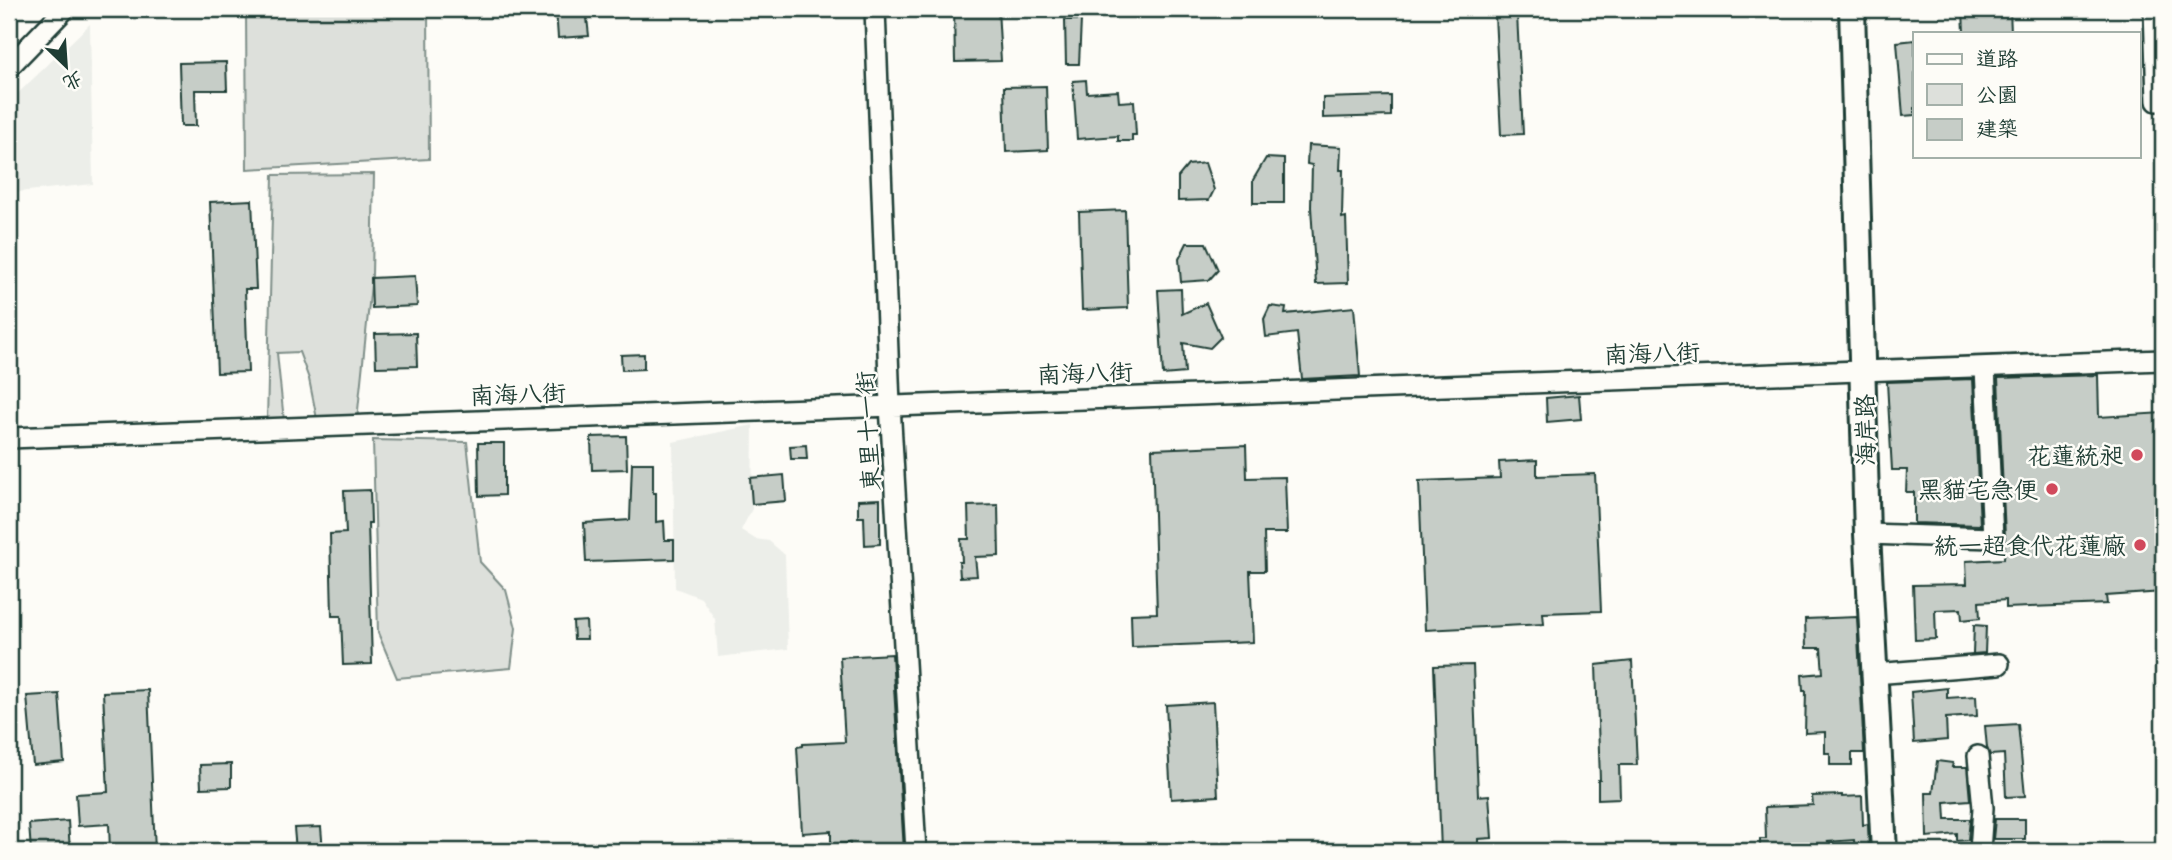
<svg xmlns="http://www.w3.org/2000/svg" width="2172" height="860" font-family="Itim,'LXGW WenKai TC',sans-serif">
<rect width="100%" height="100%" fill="#fdfcf7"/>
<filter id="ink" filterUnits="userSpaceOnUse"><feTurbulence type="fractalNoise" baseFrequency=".0143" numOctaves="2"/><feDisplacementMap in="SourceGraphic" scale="14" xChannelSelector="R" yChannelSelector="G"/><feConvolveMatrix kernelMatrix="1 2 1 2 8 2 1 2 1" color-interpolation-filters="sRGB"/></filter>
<g filter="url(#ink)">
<path fill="#eceee9" d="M90,24L93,184L9,193V102Z
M753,425L752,509L741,530L755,539L769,541L785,555L788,649L718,657L715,619L701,598L675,588L673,442Z"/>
<path fill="#dde0db" stroke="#7e8e88" stroke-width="2" d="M246,9H428L429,159L247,169Z
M374,174L372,275L357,420L317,419L309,379L299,352L277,353L284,421H267L273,175Z
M373,440L467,442L480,562L506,590L516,628L511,668L397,678L378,633Z"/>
<path fill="#c6cdc7" stroke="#1f3d34" stroke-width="2" d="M556,9H586L589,36L558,38Z
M954,9H998L1001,61L955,62Z
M1963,9H2010L2011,33H1964Z
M1517,14L1523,134L1501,135L1495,15Z
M1065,20H1081L1079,64H1066Z
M1915,40V115L1903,116L1897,42Z
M226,62L227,90H195L196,126H181L179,63Z
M1086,80L1087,93L1118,91L1119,102L1134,101L1136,135H1132V141H1118V136L1077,139L1073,81Z
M1046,86L1048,150L1006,152L1004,87Z
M1391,96V116L1323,118V98Z
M1308,145L1341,147L1340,170H1343L1342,218L1346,217L1348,283L1316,284L1311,207L1312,165L1307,164Z
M1266,158L1284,159V203H1253V180Z
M1205,163L1214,190L1209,200L1178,201V177L1188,165Z
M252,200L256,289H245L248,372L217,373L210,202Z
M1125,210L1128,308L1082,310L1079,212Z
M1187,243H1206L1218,270L1209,280L1181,282L1179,259Z
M415,276L417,306L372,308L371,278Z
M1181,289L1182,314L1206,303L1221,337L1210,348L1183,343L1185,373L1163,375L1158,290Z
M1270,306L1286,308L1285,314L1354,307L1360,376L1302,379L1297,333L1266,337L1264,319Z
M416,333L417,366L376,367L375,334Z
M644,354V369L622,370L621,355Z
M2098,375L2099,417L2163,413V592L2106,596L2107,604L2006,608V600L1979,602L1980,618L1962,620L1961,609L1935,610L1936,639L1915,640L1913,585L1967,584L1966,561L2004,559L2005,537L1998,378Z
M1973,379L1980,525L1914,523V492H1906L1907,470H1892L1887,382Z
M1579,395L1581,419L1547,422L1546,398Z
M626,436L627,469L592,470L591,437Z
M478,443H504V495L479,496Z
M806,445L807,459H791L790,446Z
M1246,445L1247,478L1285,477L1287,533H1264L1265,571H1250L1253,642L1132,647L1131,614L1157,613L1152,449Z
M1537,460V476L1595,474L1601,611L1543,613L1544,624L1425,630L1419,481L1500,478L1499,462Z
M632,463H653V493H656V522L664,521L665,540H674V559L586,562L584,523L630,520Z
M784,475L786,501L752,504L750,478Z
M370,490L371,523H368L372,664L343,665L341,616H332L330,534L346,533L344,491Z
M880,499V544L865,545L864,517H858V500Z
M998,505L999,556L975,557L977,576L960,577L959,562H962L961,539H969L968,506Z
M1857,617L1864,753H1852V765H1830V753H1825V732L1805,733L1806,691H1803L1802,675L1823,673L1821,648H1806L1805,619Z
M586,621L587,639H574L573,622Z
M1974,625L1986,626L1985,653L1973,654Z
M892,654L904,851H850V843L831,844V831L802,833L797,747L803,746V744L845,742L840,657Z
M1632,661L1637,765H1619L1620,798L1598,799V780H1600L1596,665Z
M1473,665L1478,796L1489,795L1492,838L1478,839V848L1441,851L1434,666Z
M1947,688V698L1976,696L1977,716L1946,718L1947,740L1914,743L1911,692Z
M148,690L155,851H110L109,824L78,826L76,794L108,792L103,692Z
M59,694L64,762L33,765L27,696Z
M1213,702L1218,796L1171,799L1166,705Z
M2018,724L2025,796L2006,797L2004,754L1990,755L1987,748L1985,726Z
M1937,761L1953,763L1952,767H1967L1970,800L1945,802L1946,819H1970L1968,840L1957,841V834L1927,837L1926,793H1933Z
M231,764V787L201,788L200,765Z
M1842,795V797L1862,796L1863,825L1868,824L1869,851H1855L1854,840L1828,842L1829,851H1760V839H1766L1765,807L1813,805L1812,796Z
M1995,819H2025V839H1993Z
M68,821L70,851H31L29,824Z
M321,827L323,851H296L294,828Z"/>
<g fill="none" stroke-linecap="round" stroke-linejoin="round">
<defs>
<path id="minor" d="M875,9L890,405L916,851
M2154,9L2157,101
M9,67L65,9
M9,438L2163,360
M1867,534L1993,538L1985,368
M1874,674L1999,664
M1978,756L1983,808L1980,851"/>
<path id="major" d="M1852,9L1867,534L1884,851"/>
</defs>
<use href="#minor" stroke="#1f3d34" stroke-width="24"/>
<use href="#major" stroke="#1f3d34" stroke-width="30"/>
<use href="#minor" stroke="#fdfcf7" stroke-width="19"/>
<use href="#major" stroke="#fdfcf7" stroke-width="24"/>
</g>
</g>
<g fill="#d1495b" stroke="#fdfcf7" stroke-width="2.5">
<circle cx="2137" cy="455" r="7"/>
<circle cx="2052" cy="489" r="7"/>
<circle cx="2140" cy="545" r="7"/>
</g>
<g text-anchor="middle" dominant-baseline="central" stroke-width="5" stroke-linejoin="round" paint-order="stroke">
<g font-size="24" fill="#1f3d34" stroke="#fdfcf7">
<text transform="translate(1652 353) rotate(-2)">南海八街</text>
<text transform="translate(1085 373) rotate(-2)">南海八街</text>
<text transform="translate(518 394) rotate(-2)">南海八街</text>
<text transform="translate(1865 430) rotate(-91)">海岸路</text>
<text transform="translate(868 431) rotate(-93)">東里十一街</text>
</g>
<g font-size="24" fill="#1f3d34" stroke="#fdfcf7" text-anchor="end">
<text x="2123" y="455">花蓮統昶</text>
<text x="2038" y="489">黑貓宅急便</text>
<text x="2126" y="545">統一超食代花蓮廠</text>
</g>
</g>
<rect width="2172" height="860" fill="none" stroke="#fdfcf7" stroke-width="35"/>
<rect x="18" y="18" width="2137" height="825" fill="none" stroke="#1f3d34" stroke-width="2.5" filter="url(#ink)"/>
<rect x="1913" y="32" width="228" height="126" fill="#fdfcf7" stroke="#a4b0a9" stroke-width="2"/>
<rect x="1927" y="54" width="35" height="10" fill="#fdfcf7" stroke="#a4b0a9" stroke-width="2"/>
<text x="1976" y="66" font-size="21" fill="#1f3d34">道路</text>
<rect x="1927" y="84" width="35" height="21" fill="#dde0db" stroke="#a4b0a9" stroke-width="2"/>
<text x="1976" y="102" font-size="21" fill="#1f3d34">公園</text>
<rect x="1927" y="119" width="35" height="21" fill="#c6cdc7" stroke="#a4b0a9" stroke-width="2"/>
<text x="1976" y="136" font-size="21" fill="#1f3d34">建築</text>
<g transform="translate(66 66) rotate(155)" stroke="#fdfcf7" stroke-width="5" paint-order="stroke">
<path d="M0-5L12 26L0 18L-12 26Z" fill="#1f3d34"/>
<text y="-10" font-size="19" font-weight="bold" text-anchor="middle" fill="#1f3d34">北</text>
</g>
</svg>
